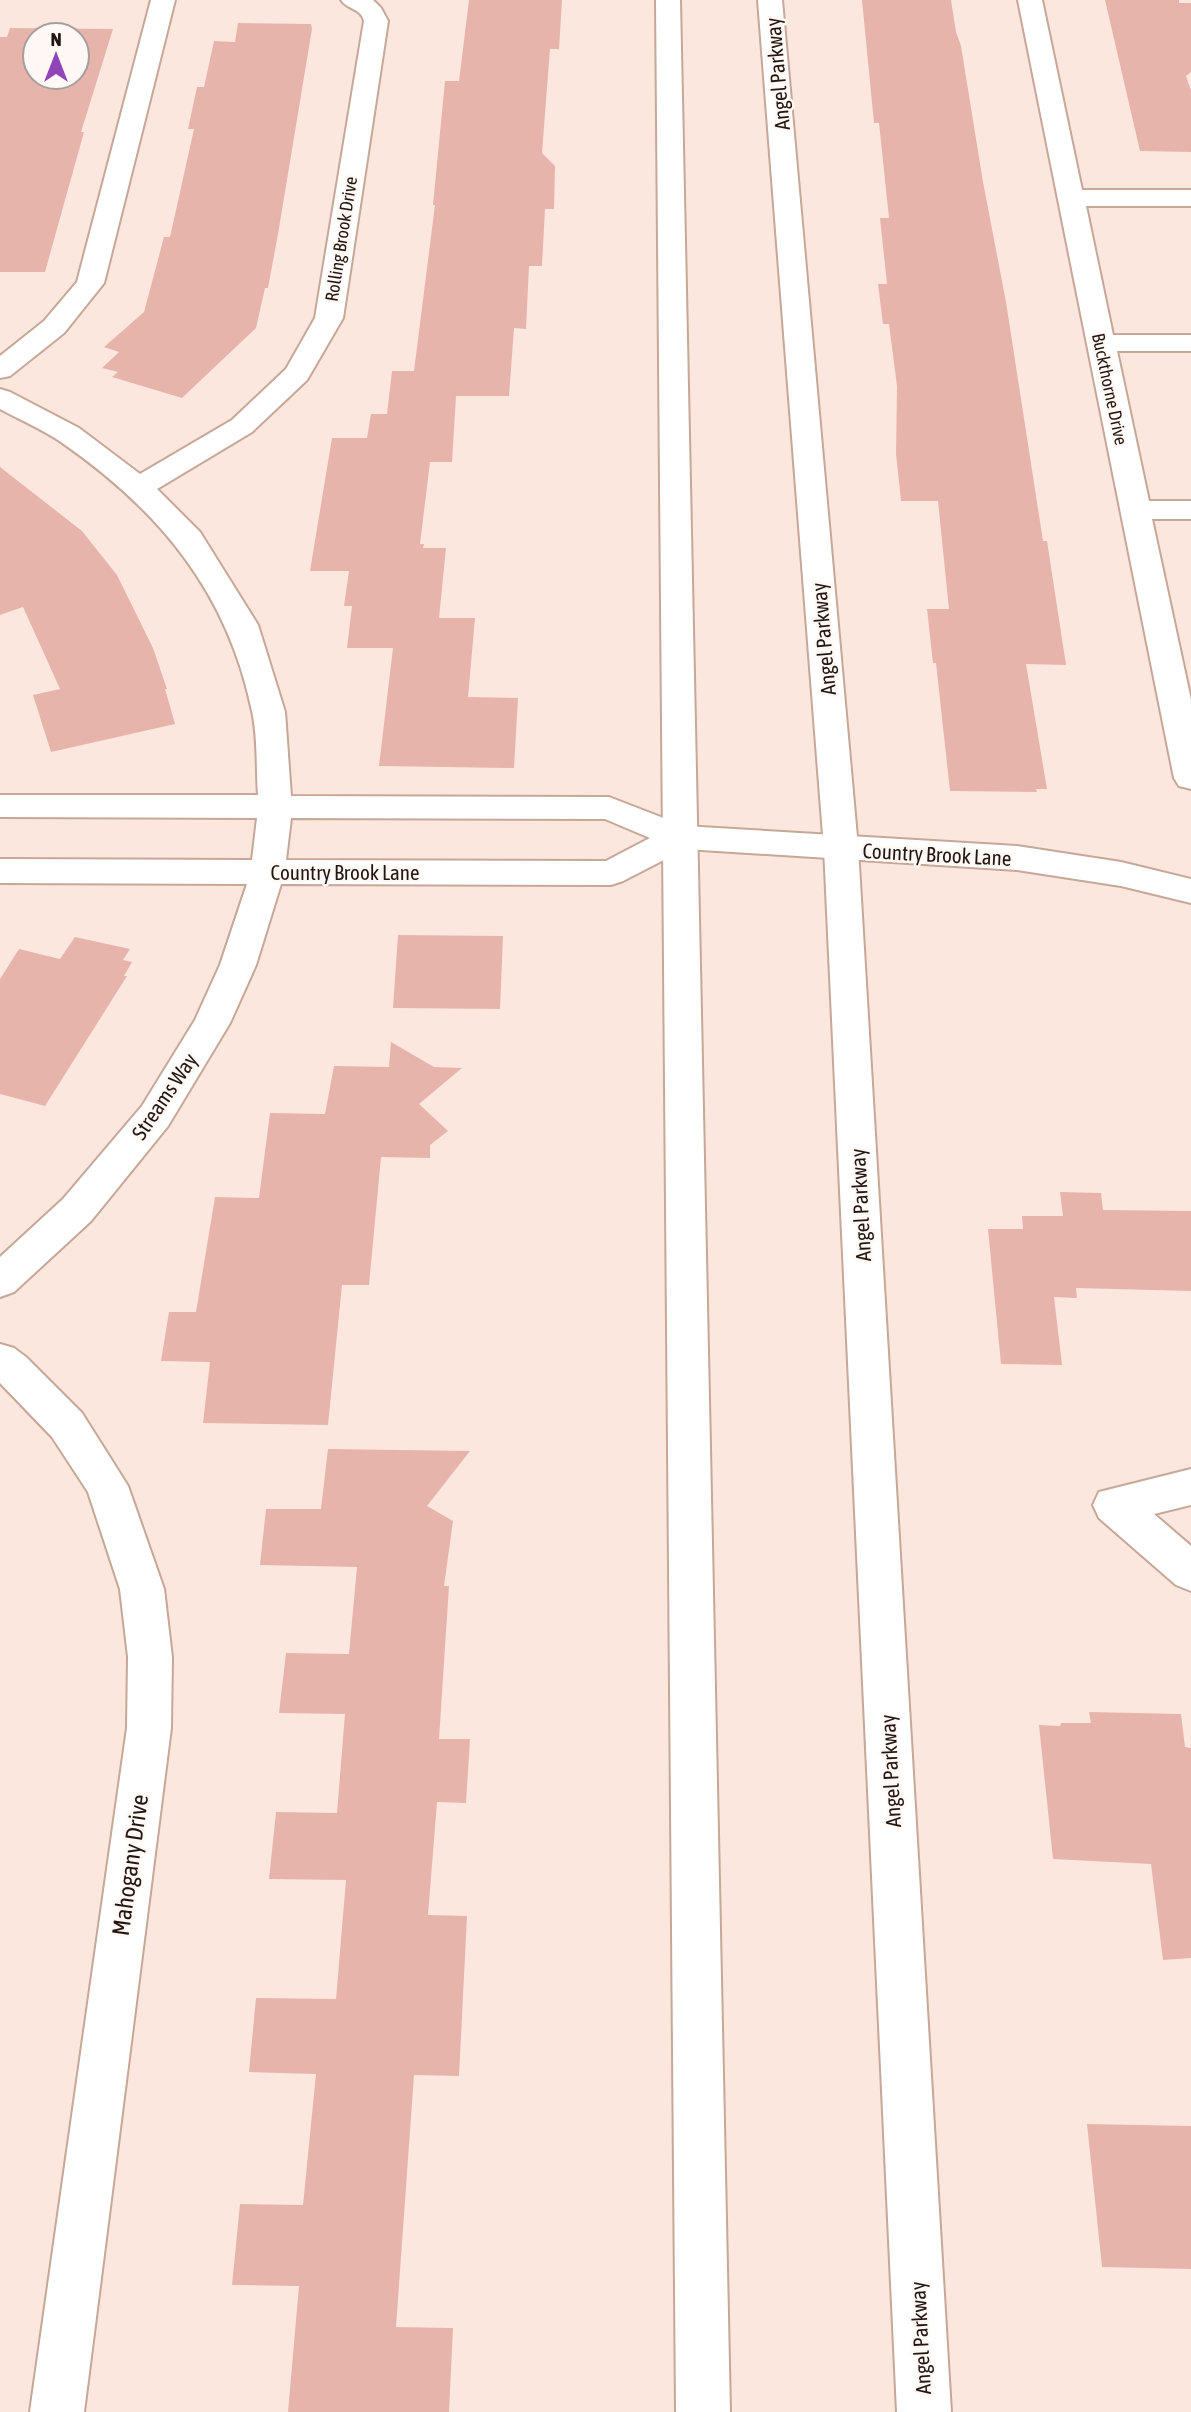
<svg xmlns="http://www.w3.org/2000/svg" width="1191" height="2412" font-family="'Asap Condensed',sans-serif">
<rect width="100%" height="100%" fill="#fce7de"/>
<path fill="#e7b4ac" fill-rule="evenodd" d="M469,0H562L559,49H550L542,153L555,166L554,209H545L542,266H529L526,329L514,328L509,396H456L452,462H430L420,544H424L423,548H446L439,618H475L468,697L518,698L514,768L379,766L393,648H347L352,606H344L349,571H310L332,438H367L371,414H387L392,371H414L435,205H433L445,81H459Z
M862,0H951L956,32L961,46L983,182L1006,302L1043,541H1047L1066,665L1026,664L1047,789H1036L1037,792L950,791L936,663H933L927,609H949L938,501H901L896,454L897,386L889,324H883L878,284H887L880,218H889L879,123H874Z
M1105,0H1179V3H1191V72L1186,76L1191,91V152L1140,151Z
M238,23L311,24L312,29L278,234L268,288H265L256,328L182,398L112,377L118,372L102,368L119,352L104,347L144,312L164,237H170L194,129H188L197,87H204L214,41L235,42Z
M10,28L113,29L81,132H84L45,272H0V37H7ZM35,35H77V77H35Z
M0,467L82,531L117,575L153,648L167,689H165L175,724L51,752L33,695L60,689L23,607L0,615Z
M398,935L503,936L500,1009L393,1008Z
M75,937L130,949L123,960L132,962L124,976H127L45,1106L0,1094V979L19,949L60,959Z
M391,1042L434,1067L462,1068L419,1104L448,1131L430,1145V1158L381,1157L369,1285H342L328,1425L203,1423L210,1362L161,1361L169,1312H196L215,1197L259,1198L270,1113L325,1114L334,1066L389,1067Z
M1060,1192L1101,1193L1103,1210L1191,1211V1291L1076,1288L1077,1298L1054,1297L1062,1365L1001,1364L988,1229H1023L1022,1216H1063Z
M328,1449L470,1451L427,1506L453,1521L444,1586H449L439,1739H470L466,1803L437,1802L428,1915L467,1916L459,2076L414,2075L396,2327L453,2328L449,2412H288L299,2286L232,2285L240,2204L303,2205L316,2074L249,2072L256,1998L336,1999L346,1880L269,1879L276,1812L337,1813L345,1714L279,1713L286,1653L349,1654L357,1567L260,1565L266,1509H321Z
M1089,1712L1181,1714L1185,1747L1191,1748V1958L1163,1960L1151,1864L1053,1859L1039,1725L1060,1726L1061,1723H1091Z
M1087,2124L1191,2126V2269L1102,2267Z"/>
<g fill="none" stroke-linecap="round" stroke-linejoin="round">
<defs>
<path id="minor" d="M151,0H175L104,283L64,333L10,376L0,378V356L44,321L77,282Z
M341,0H373L381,8L388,21L343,318L307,380L252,432L157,489L200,532L258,625L285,712L291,796L609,797L684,826L1017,846L1121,862L1191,879V903L1121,886L1017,870L685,849L623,881L611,885L281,884L256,965L230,1023L168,1126L91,1221L14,1292L0,1297V1257L63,1199L142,1106L195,1020L220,965L247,884L0,883V859L252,860L257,818L0,817V795H258C256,768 258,738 252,711C227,591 159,510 61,442C42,429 20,420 0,409V389L10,392L79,428L140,474L232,420L286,369L315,318L364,21C361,8 348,10 341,0ZM291,818L605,819L650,838L606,861L286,860Z
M1018,0H1042L1082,190H1191V206H1086L1113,335H1191V351H1117L1149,501H1191V519H1152L1191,700V789L1179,786L1174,778Z
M0,1344L14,1348L26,1357L82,1413L128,1486L164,1589L172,1657L171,1728L84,2412H30L127,1728L128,1657L120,1589L88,1492L52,1437L0,1383Z
M1191,1469V1505L1154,1514L1191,1546V1591L1176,1585L1099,1518L1093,1505L1099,1492Z"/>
<path id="major" d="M656,0H680L730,2412H676Z
M758,0H782L858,848L951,2412H897L824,848Z"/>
</defs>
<use href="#minor" stroke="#c6a798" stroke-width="4"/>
<use href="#major" stroke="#c6a798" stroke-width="4"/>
<use href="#minor" fill="#fff" fill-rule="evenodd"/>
<use href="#major" fill="#fff" fill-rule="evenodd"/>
</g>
<g text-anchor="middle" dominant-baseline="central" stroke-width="5" stroke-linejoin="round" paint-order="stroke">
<g font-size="18" fill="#221611" stroke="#fff8f5">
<text transform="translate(341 239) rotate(-81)">Rolling Brook Drive</text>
<text transform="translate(1110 389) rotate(78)">Buckthorne Drive</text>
</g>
<g font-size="21" fill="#221611" stroke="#fff8f5">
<text transform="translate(777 74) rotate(-95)">Angel Parkway</text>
<text transform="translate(823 639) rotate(-95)">Angel Parkway</text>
<text transform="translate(937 854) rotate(3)">Country Brook Lane</text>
<text x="345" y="872">Country Brook Lane</text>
<text transform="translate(164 1096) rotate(-56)">Streams Way</text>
<text transform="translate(860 1205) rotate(-93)">Angel Parkway</text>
<text transform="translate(890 1771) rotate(-93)">Angel Parkway</text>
<text transform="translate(920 2338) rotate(-93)">Angel Parkway</text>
</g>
<g font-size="24" fill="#221611" stroke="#fff8f5">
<text transform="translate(130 1865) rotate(-82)">Mahogany Drive</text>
</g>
</g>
<g transform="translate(56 56)"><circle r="33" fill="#fff8f5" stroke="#a79e9a" stroke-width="2"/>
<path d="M0-5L12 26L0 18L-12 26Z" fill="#9046b9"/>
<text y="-10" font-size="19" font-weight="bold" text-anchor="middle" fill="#221611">N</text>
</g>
</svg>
